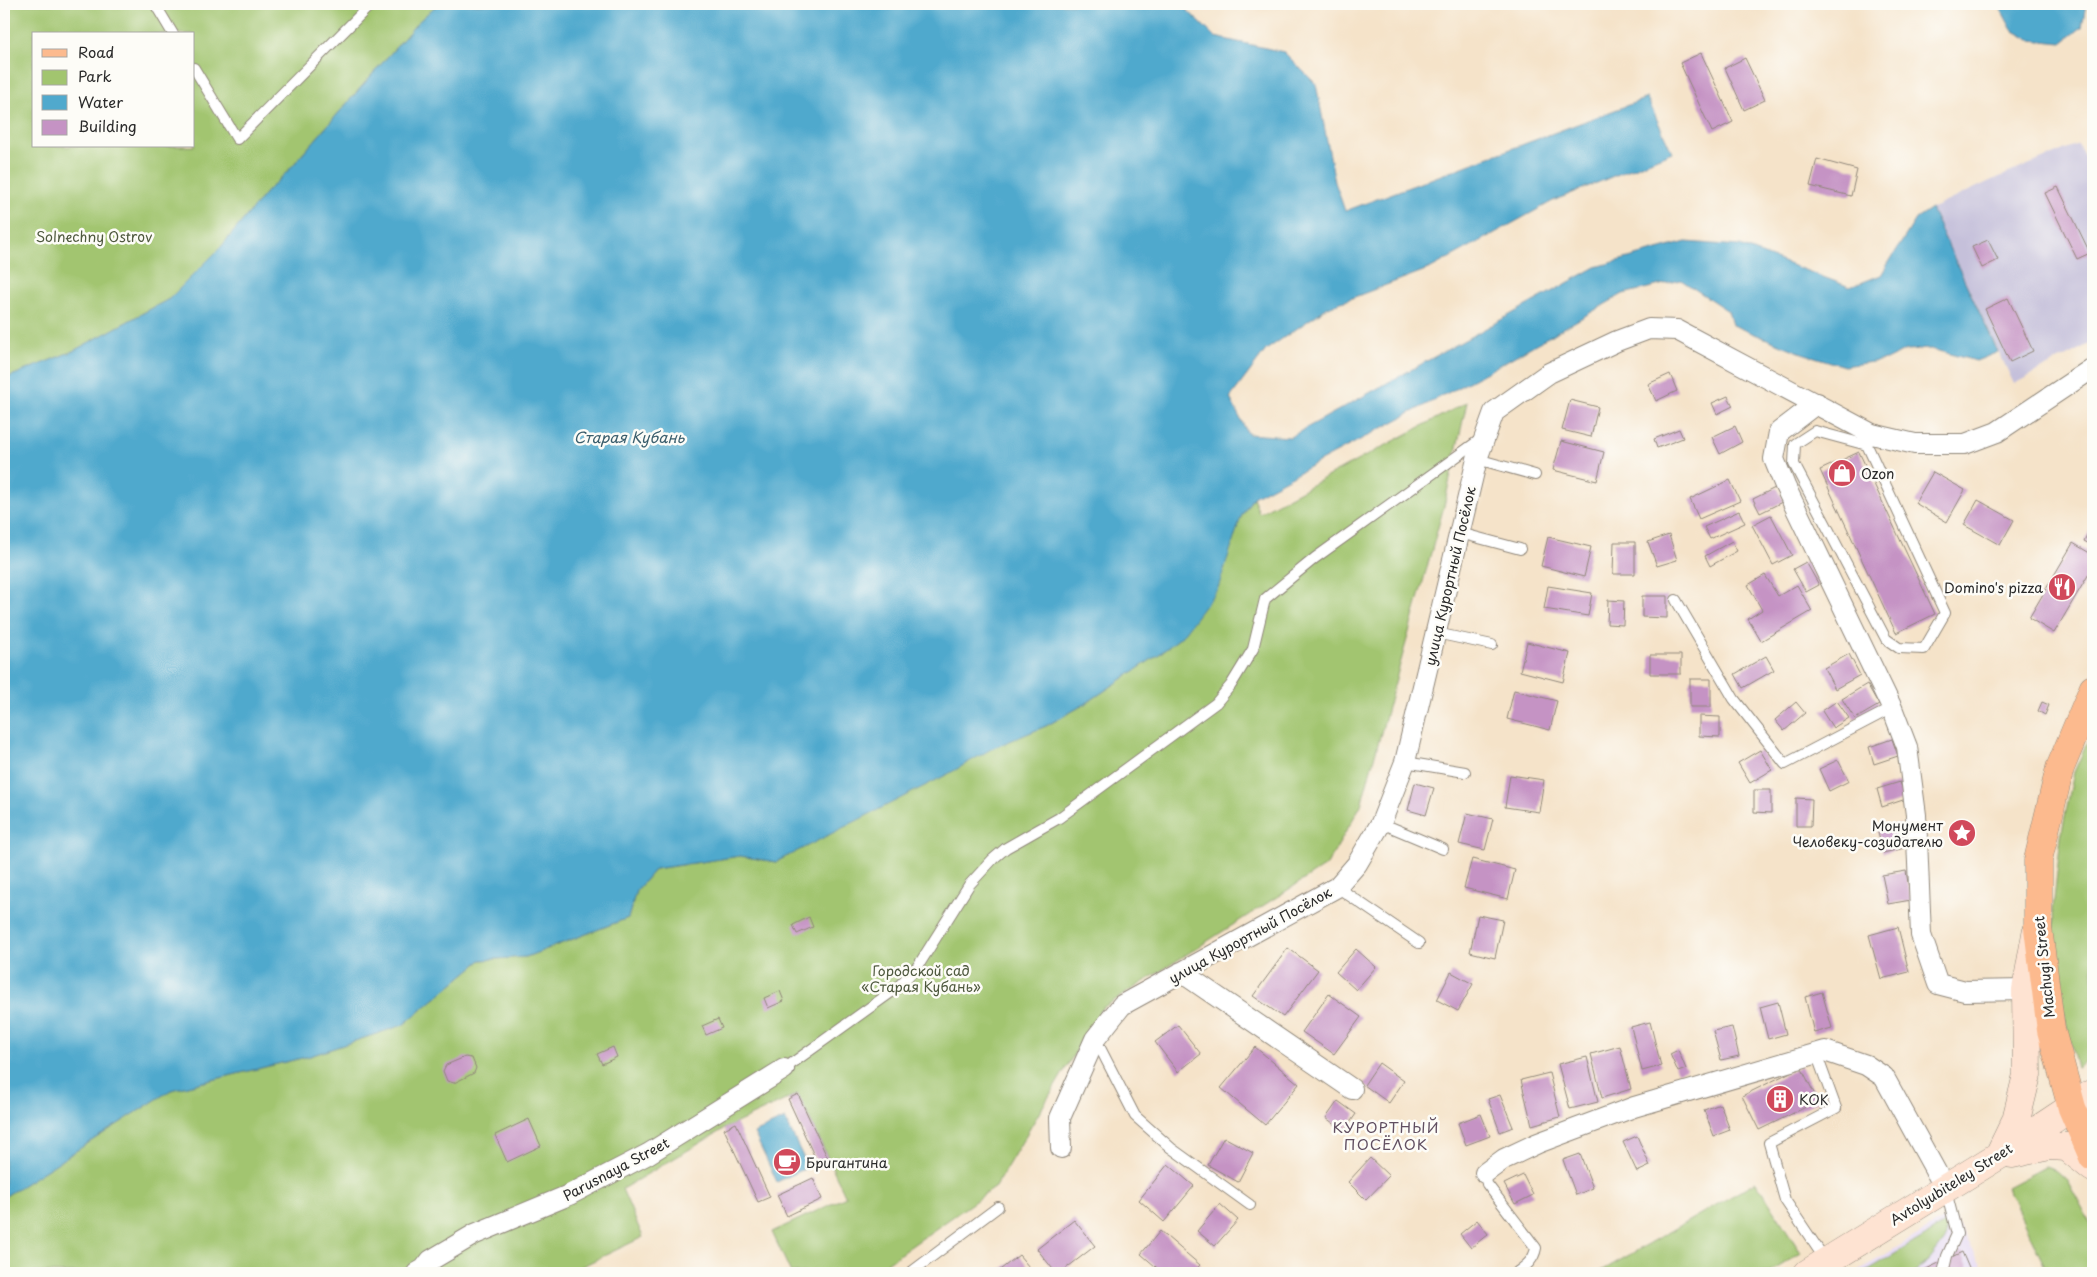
<svg xmlns="http://www.w3.org/2000/svg" width="2097" height="1277" font-family="'Playpen Sans',sans-serif">
<rect width="100%" height="100%" fill="#fdfcf7"/>
<filter id="ink" filterUnits="userSpaceOnUse"><feTurbulence type="fractalNoise" baseFrequency=".02" numOctaves="2"/><feDisplacementMap in="SourceGraphic" scale="10" xChannelSelector="R" yChannelSelector="G"/><feConvolveMatrix kernelMatrix="1 2 1 2 8 2 1 2 1" color-interpolation-filters="sRGB"/></filter>
<filter id="wash" filterUnits="userSpaceOnUse"><feTurbulence type="fractalNoise" baseFrequency=".0096" numOctaves="4" result="noise"/><feDisplacementMap in="SourceGraphic" scale="20" xChannelSelector="R" yChannelSelector="G"/><feGaussianBlur stdDeviation="1.12" result="paint"/><feColorMatrix in="noise" values="0 0 0 0 0 0 0 0 0 0 0 0 0 0 0 0 0 1.4 0 .05"/><feComposite in="paint" operator="in"/></filter>
<g filter="url(#wash)">
<rect width="100%" height="100%" fill="#f5e3c9"/>
<path fill="#e2d4f3" d="M1952,1214L1986,1273H1855Z"/>
<path fill="#c5c0da" d="M2078,144L2093,173V342L2014,384L1931,209L1990,181Z"/>
<path fill="#a2c56f" stroke="#66784d" fill-rule="evenodd" d="M4,4H438L418,22L287,172L268,190L221,247L169,299L73,351L4,379ZM34,34H194V146H34Z
M1467,402L1444,506L1361,805L1327,865L1101,1009L995,1187L873,1273H791L772,1232L846,1197L798,1094L724,1129L622,1189L643,1237L568,1273H440L434,1261L398,1273H4V1197L171,1090L310,1056L403,1025L481,960L526,957L628,918L636,891L655,869L740,856L776,862L993,747L1046,726L1085,704L1158,655L1181,637L1241,517L1253,497L1259,513Z
M2093,730V1058L2077,1068L2062,1006L2054,954L2053,909L2061,836L2074,772Z
M2045,1167L2057,1171L2067,1180L2093,1229V1273H2048L2007,1187Z
M1756,1182L1801,1253L1769,1273H1598Z
M1948,1222L1945,1240L1929,1261L1913,1273H1863Z"/>
<path fill="#50a9cd" stroke="#3e6a7c" d="M438,4H1181L1215,37L1284,52L1316,84L1335,182L1345,211L1647,98L1672,152L1553,201L1431,268L1328,307L1266,350L1230,398L1248,434L1290,437L1596,267L1686,242L1740,246L1850,287L1881,275L1916,219L1931,209L1998,352L1976,361L1931,349L1906,350L1886,360L1844,366L1802,353L1732,325L1728,311L1681,280L1623,294L1487,372L1253,497L1241,517L1218,588L1181,637L1158,655L1085,704L1046,726L993,748L950,773L776,862L740,856L655,869L636,891L628,918L526,957L481,960L403,1025L310,1056L171,1090L4,1197V379L73,351L169,299L221,247L268,190L287,172L418,22Z
M1998,4H2086L2082,27L2062,43L2030,40L2012,30Z
M785,1119L808,1167L777,1182L754,1133Z"/>
<g id="blocks">
<path fill="#c593c4" d="M1701,53L1733,122L1712,132L1680,63Z
M1745,58L1765,100L1744,110L1725,68Z
M1817,159L1857,170L1851,196L1810,186Z
M2058,187L2090,253L2077,259L2045,193Z
M1988,240L1998,260L1982,268L1972,247Z
M2008,298L2033,351L2010,362L1985,309Z
M1670,374L1677,391L1656,401L1648,384Z
M1728,396L1733,406L1717,414L1712,403Z
M1570,400L1598,407L1591,437L1562,430Z
M1735,426L1742,442L1720,454L1712,437Z
M1679,429L1683,438L1657,448L1654,439Z
M1561,441L1604,452L1597,481L1553,470Z
M1859,452L1935,614L1896,633L1820,470Z
M1933,472L1965,490L1947,522L1915,503Z
M1730,480L1740,501L1699,519L1690,499Z
M1777,487L1784,501L1760,513L1753,499Z
M1978,500L2014,520L2000,545L1964,525Z
M1739,511L1745,523L1710,539L1704,527Z
M1771,515L1792,555L1773,565L1752,525Z
M2093,523V546L2084,541Z
M1669,535L1677,560L1657,566L1648,542Z
M1548,537L1591,547L1584,577L1541,566Z
M1732,541L1737,551L1710,566L1705,556Z
M1614,542H1635V574H1613Z
M2073,543L2093,555V567L2054,633L2029,618Z
M1806,562L1819,585L1806,592L1793,569Z
M1765,575L1778,596L1797,585L1812,611L1761,641L1748,619L1762,610L1748,585Z
M1548,586L1592,593L1588,616L1544,609Z
M1642,596H1667V618L1642,617Z
M1608,600L1624,601L1623,625L1607,624Z
M1527,642L1570,653L1563,682L1520,671Z
M1849,654L1860,675L1835,689L1824,668Z
M1650,655H1681V674H1650Z
M1766,656L1774,670L1743,688L1735,674Z
M1690,679H1711V707H1690Z
M1867,684L1879,705L1855,719L1842,699Z
M1514,690L1557,701L1550,730L1507,719Z
M1837,701L1849,718L1833,728L1822,711Z
M1796,702L1805,713L1784,731L1775,720Z
M2042,702L2049,705L2045,715L2038,711Z
M1699,716L1720,717V737L1699,736Z
M1892,739L1898,756L1874,764L1869,747Z
M1760,750L1772,770L1750,783L1738,763Z
M1838,760L1849,781L1829,791L1819,769Z
M1510,775L1544,780L1539,812L1505,807Z
M1900,782L1906,799L1882,807L1877,789Z
M1415,783L1434,788L1426,815L1408,810Z
M1754,790H1771V813L1754,812Z
M1796,798L1812,799L1811,826H1796Z
M1467,813L1493,819L1485,850L1459,844Z
M1899,824L1905,848L1883,853L1877,829Z
M1472,859L1515,870L1508,899L1464,888Z
M1906,871L1911,900L1888,904L1882,875Z
M1478,915L1503,920L1495,958L1470,952Z
M809,917L813,927L797,934L793,925Z
M1898,927L1909,972L1881,979L1869,935Z
M1288,948L1318,970L1283,1017L1253,996Z
M1356,949L1376,967L1356,990L1336,972Z
M1451,972L1473,984L1458,1011L1437,1000Z
M780,991L784,1001L768,1008L764,998Z
M1822,992L1832,1028L1814,1033L1805,997Z
M1329,994L1361,1017L1334,1054L1302,1032Z
M1778,1002L1786,1034L1768,1039L1760,1007Z
M718,1019L722,1028L706,1035L702,1026Z
M1650,1022L1661,1066L1642,1071L1631,1027Z
M1178,1025L1201,1054L1178,1072L1155,1042Z
M1732,1027L1739,1056L1721,1060L1713,1031Z
M1620,1046L1631,1089L1602,1098L1591,1054Z
M613,1047L617,1057L602,1064L597,1054Z
M1255,1047L1299,1084L1265,1125L1221,1088Z
M1678,1050L1686,1069L1678,1072L1670,1054Z
M465,1057L472,1058L476,1068L474,1073L454,1083L447,1081L443,1071L446,1065Z
M1587,1057L1598,1102L1570,1109L1558,1064Z
M1379,1063L1404,1081L1389,1103L1364,1085Z
M1801,1067L1818,1101L1759,1130L1742,1096Z
M1549,1073L1560,1117L1532,1125L1521,1080Z
M798,1094L828,1159L818,1164L788,1099Z
M1500,1095L1513,1127L1500,1132L1488,1099Z
M1338,1101L1356,1114L1344,1131L1326,1118Z
M1720,1104L1730,1130L1714,1136L1704,1110Z
M1481,1114L1490,1136L1466,1145L1458,1123Z
M529,1119L541,1146L507,1162L495,1135Z
M736,1123L770,1197L758,1202L724,1129Z
M1637,1136L1650,1166L1637,1172L1623,1142Z
M1224,1137L1253,1153L1238,1182L1208,1165Z
M1580,1154L1593,1188L1576,1195L1563,1160Z
M1370,1158L1389,1176L1366,1200L1348,1182Z
M1168,1164L1194,1186L1164,1222L1139,1200Z
M1523,1175L1533,1195L1515,1204L1504,1184Z
M813,1178L822,1199L787,1216L777,1195Z
M1220,1204L1238,1220L1215,1246L1197,1231Z
M1074,1220L1095,1246L1060,1273H1056L1037,1249Z
M1477,1220L1488,1234L1471,1248L1460,1234Z
M1160,1231L1200,1265L1193,1273H1163L1141,1254Z
M1962,1252L1971,1273H1918Z
M1019,1255L1034,1273H996Z"/>
</g>
</g>
<g filter="url(#ink)">
<use href="#blocks" fill-opacity="0" stroke="#90877a" stroke-width="1"/>
<g fill="none" stroke-linecap="round" stroke-linejoin="round">
<defs>
<path id="lane" d="M155,4L173,34
M194,68L237,139L371,4
M1867,445L1815,431L1795,444L1794,464L1886,639L1899,648L1924,649L1945,613L1867,445L1872,434
M1477,459L1535,475
M1460,533L1520,549
M1676,600L1734,699L1785,764L1892,708
M1436,633L1492,645
M1405,762L1465,772
M1381,823L1443,849
M1337,887L1419,943
M1096,1040L1135,1116L1171,1148L1250,1205
M1816,1053L1836,1108L1769,1143L1785,1200L1826,1261
M784,1069L897,988L918,966L969,885L993,859L1006,848L1059,818L1216,703L1231,685L1253,649L1265,599L1315,558L1481,439
M1485,1173L1487,1184L1536,1248C1534,1260 1526,1266 1516,1273
M910,1273L998,1207
M1943,1273L1947,1256L1957,1234L1946,1191"/>
<path id="street" d="M1817,403L1779,432L1774,459L1785,486L1892,708L1907,747L1916,815L1921,935L1938,984L1965,991L2026,990
M1181,972L1352,1089
M1061,1148L1060,1118L1095,1039L1122,1005L1337,887L1357,864L1381,823L1405,762L1477,459L1494,412L1549,373L1617,341L1649,329L1677,330L1872,434L1915,444H1965L1997,432L2093,368
M1485,1173L1504,1159L1538,1143L1634,1107L1825,1051L1866,1065L1884,1077L1945,1188
M417,1273L424,1269L431,1260L475,1234L569,1195L648,1154L784,1069"/>
<path id="secondary" d="M2012,1154L2049,1146L2067,1147L2093,1168
M1999,1155L2016,1120L2027,1075L2026,990L2036,934
M1808,1273L1998,1156L2093,1093"/>
<path id="primary" d="M2093,689L2060,768L2038,860V928L2051,1030L2072,1108L2093,1157"/>
</defs>
<use href="#lane" stroke="#90877a" stroke-width="12"/>
<use href="#street" stroke="#90877a" stroke-width="22"/>
<use href="#secondary" stroke="#90877a" stroke-width="29"/>
<use href="#primary" stroke="#90877a" stroke-width="29"/>
<use href="#lane" stroke="#fff" stroke-width="10"/>
<use href="#street" stroke="#fff" stroke-width="20"/>
<use href="#secondary" stroke="#fee3d2" stroke-width="28"/>
<use href="#primary" stroke="#fcba8e" stroke-width="28"/>
</g>
</g>
<defs>
<symbol id="shop-disc" viewBox="-11 -11 22 22"><circle r="9.5" fill="#d1495b" stroke="#fdfcf7"/><path d="M-5-2.5h2.3a2.7 3.5 0 0 1 5.4 0H5L5.5 6h-11ZM-1.5-2.5h3a1.5 2.3 0 0 0-3 0Z" fill="#fff"/></symbol>
<symbol id="restaurant-disc" viewBox="-11 -11 22 22"><circle r="9.5" fill="#d1495b" stroke="#fdfcf7"/><path d="M-5-6h1v4h1v-4h1v4h1v-4h1v5L-1.5 .5V6h-2V.5L-5-1ZM5-6V6H3V1.5H1.5Q1.5-4 5-6Z" fill="#fff"/></symbol>
<symbol id="sight-disc" viewBox="-11 -11 22 22"><circle r="9.5" fill="#d1495b" stroke="#fdfcf7"/><path d="M0-6L1.8-2.2L6-1.7L2.9 1.2L3.7 5.4L0 3.3L-3.7 5.4L-2.9 1.2L-6-1.7L-1.8-2.2Z" fill="#fff"/></symbol>
<symbol id="building-disc" viewBox="-11 -11 22 22"><circle r="9.5" fill="#d1495b" stroke="#fdfcf7"/><path d="M-4-6H4V6H1V3H-1V6H-4ZM-2.5-4.3h1.7v1.8h-1.7ZM.8-4.3h1.7v1.8H.8ZM-2.5-1h1.7V.8h-1.7ZM.8-1h1.7V.8H.8Z" fill="#fff"/></symbol>
<symbol id="cafe-disc" viewBox="-11 -11 22 22"><circle r="9.5" fill="#d1495b" stroke="#fdfcf7"/><path d="M-5.5-4.5H6V0H3Q3 3.5 0 3.5H-2.5Q-5.5 3.5-5.5 0ZM3-3.2v2h1.7v-2ZM-6 4.5H4V6H-6Z" fill="#fff"/></symbol>
</defs>
<g fill-rule="evenodd">
<use href="#shop-disc" x="1826" y="457" width="32" height="32"/>
<use href="#restaurant-disc" x="2046" y="571" width="32" height="32"/>
<use href="#sight-disc" x="1946" y="817" width="32" height="32"/>
<use href="#building-disc" x="1764" y="1083" width="32" height="32"/>
<use href="#cafe-disc" x="771" y="1146" width="32" height="32"/>
</g>
<g text-anchor="middle" dominant-baseline="central" stroke-width="5" stroke-linejoin="round" paint-order="stroke">
<g font-size="14" fill="#4f593f" stroke="#fdfcf7">
<text x="94" y="236">Solnechny Ostrov</text>
<text x="921" y="970">Городской сад<tspan x="921" dy="16">«Старая Кубань»</tspan></text>
</g>
<g font-size="14" fill="#2b2b2b" stroke="#fdfcf7" text-anchor="start">
<text x="1861" y="473">Ozon</text>
<text x="2043" y="587" text-anchor="end">Domino's pizza</text>
<text x="1943" y="825" text-anchor="end">Монумент<tspan x="1943" dy="16">Человеку-созидателю</tspan></text>
<text x="1799" y="1099">КОК</text>
<text x="806" y="1162">Бригантина</text>
</g>
<g font-size="14" fill="#2b2b2b" stroke="#fdfcf7">
<text transform="translate(1450 576) rotate(-77)">улица Курортный Посёлок</text>
<text transform="translate(1250 935) rotate(-29)">улица Курортный Посёлок</text>
<text transform="translate(2044 967) rotate(-96)">Machugi Street</text>
<text transform="translate(616 1169) rotate(-28)">Parusnaya Street</text>
<text transform="translate(1951 1184) rotate(-32)">Avtolyubiteley Street</text>
</g>
<g font-size="15" font-style="italic" fill="#3a5d6c" stroke="#fdfcf7">
<text x="629" y="436">Старая Кубань</text>
</g>
<g font-size="15" letter-spacing="1" fill="#614f61" stroke="#fdfcf7">
<text x="1386" y="1126">КУРОРТНЫЙ<tspan x="1386" dy="17">ПОСЁЛОК</tspan></text>
</g>
</g>
<rect width="2097" height="1277" fill="none" stroke="#fdfcf7" stroke-width="20"/>
<rect x="32" y="32" width="162" height="115" fill="#fdfcf7" stroke="#a9a8a5"/>
<rect x="42" y="49" width="25" height="8" fill="#fcba8e" stroke="#a9a8a5"/>
<text x="78" y="58" font-size="15" fill="#2b2b2b">Road</text>
<rect x="42" y="70" width="25" height="15" fill="#a2c56f" stroke="#a9a8a5"/>
<text x="78" y="82" font-size="15" fill="#2b2b2b">Park</text>
<rect x="42" y="95" width="25" height="15" fill="#50a9cd" stroke="#a9a8a5"/>
<text x="78" y="108" font-size="15" fill="#2b2b2b">Water</text>
<rect x="42" y="120" width="25" height="15" fill="#c593c4" stroke="#a9a8a5"/>
<text x="78" y="132" font-size="15" fill="#2b2b2b">Building</text>
</svg>
